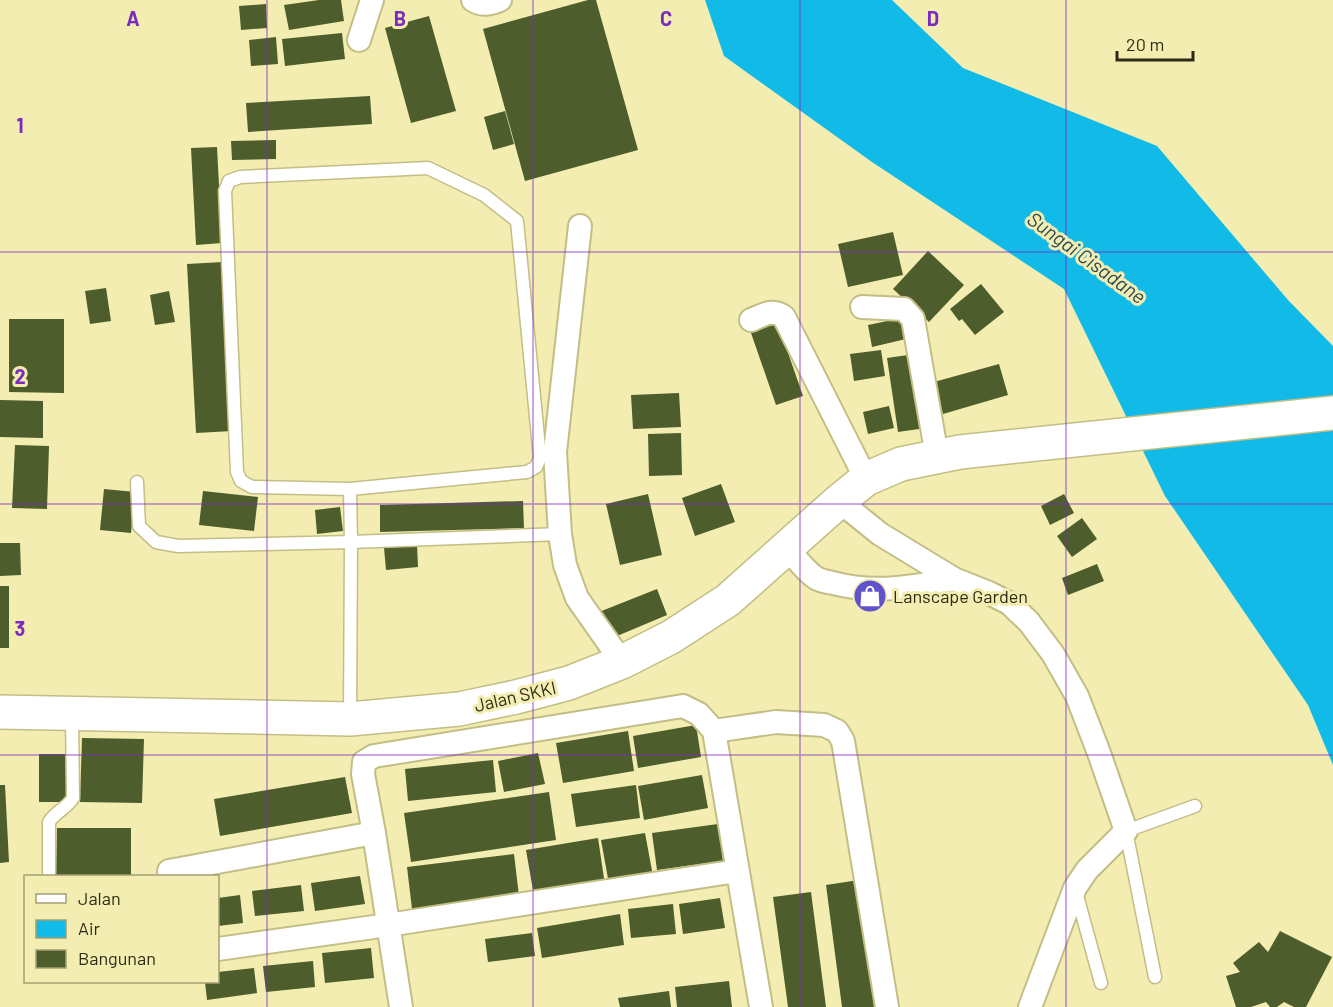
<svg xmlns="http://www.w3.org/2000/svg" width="1333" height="1007" font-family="Barlow,sans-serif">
<rect width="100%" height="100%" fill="#f3edb2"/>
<path fill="#11bae7" d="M705,0H892L963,68L1157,146L1288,300L1333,346V765L1308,705L1165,496L1064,289L872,162L724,56Z"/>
<path fill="#4d5d2b" d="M319,0H341L344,21L289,30L284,5Z
M588,0H596L638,150L525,181L483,29Z
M266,4L267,28L241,30L239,6Z
M429,16L456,111L411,123L385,28Z
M342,33L345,59L285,66L282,39Z
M276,37L278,64L251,66L249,40Z
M370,96L372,124L248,132L246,103Z
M505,111L514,144L493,150L484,117Z
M276,140V159L232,160L231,141Z
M217,147L222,243L196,245L191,148Z
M893,232L903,275L848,287L838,244Z
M928,251L964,285L929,322L893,289Z
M223,262L232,431L196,433L187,264Z
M981,284L1004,312L975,335L962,319L959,321L950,309Z
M106,288L111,321L90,324L85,291Z
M169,291L175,322L155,325L150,295Z
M902,318L906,339L872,347L868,325Z
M9,319H64V393L9,392Z
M777,321L803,396L776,405L750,330Z
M881,350L885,376L854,381L850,354Z
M915,354L926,428L898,432L887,358Z
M999,364L1008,395L943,414L934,382Z
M679,393L681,427L633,429L631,395Z
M0,400L43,401V438L0,437Z
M889,406L894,428L868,434L863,412Z
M681,433L682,475L649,476L648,434Z
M15,445L49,446L47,509L12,508Z
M721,484L735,522L695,536L682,498Z
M104,489L135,492L131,533L100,530Z
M203,491L258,497L254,531L199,525Z
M648,494L662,555L620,565L606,504Z
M1064,494L1074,513L1050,525L1041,506Z
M523,501L524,528L380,532V505Z
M340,507L343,531L317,534L315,510Z
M1082,518L1097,539L1072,557L1057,536Z
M0,543H20L21,575L0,576Z
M417,545L418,567L386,570L384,548Z
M1097,564L1104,581L1068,595L1062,578Z
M0,586H9V648H0Z
M657,589L667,615L610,639L599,612Z
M696,725L701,757L638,768L633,736Z
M628,731L634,771L563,783L556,743Z
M82,738L144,739L142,803L80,802Z
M538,753L545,784L504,792L498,761Z
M39,754H67V802H39Z
M493,760L496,792L408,801L405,769Z
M702,775L708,808L644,820L638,786Z
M345,777L352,813L220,836L214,799Z
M0,785H5L9,862L0,863Z
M636,785L640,818L576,827L571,794Z
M549,792L556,840L411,862L404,813Z
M718,824L723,861L657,870L652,833Z
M57,828H131V876H56Z
M645,833L653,876L609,884L601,840Z
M598,838L605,885L534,896L526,850Z
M514,854L519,896L412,909L407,867Z
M360,876L365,904L315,911L311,883Z
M859,880L874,1007H842L826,885Z
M301,885L304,911L255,916L252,891Z
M811,892L826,1007H788L773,897Z
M240,895L243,923L218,926V898Z
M720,898L725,928L683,934L679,904Z
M673,904L676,934L631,938L628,909Z
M620,914L624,945L542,958L537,928Z
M1280,931L1332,957L1306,1007H1294L1284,1002L1277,1007H1270L1266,1002L1251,1007H1236L1226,976L1240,972L1233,963L1259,942L1268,952Z
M532,933L535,956L488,962L485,939Z
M371,948L374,978L325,983L322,953Z
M313,961L315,987L266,992L263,966Z
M254,968L257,993L207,1000L205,982H218V972Z
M729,981L732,1007H677L675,987Z
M669,991L671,1007H620L618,998Z"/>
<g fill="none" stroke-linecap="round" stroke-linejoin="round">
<defs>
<path id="lane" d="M137,482L139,526L156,542L178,546L351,542L560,534
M350,489L527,472L536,467L540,458L517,221L484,195L428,168L240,177L229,181L225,191L237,472L241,481L252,487L350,489L351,542L350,719
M49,876V822C55,812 67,808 73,798L72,715
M1076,892L1101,983
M1155,977L1126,831L1195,806"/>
<path id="street" d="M473,0C482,6 490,4 500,0
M359,40L372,0
M580,226L555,452L560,534L565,565L577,598L622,662
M862,307L904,309L913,319L937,456
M751,320C763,315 773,308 784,317L866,479
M839,501L880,534L954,579L989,593L1009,603L1029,622L1053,654L1077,696L1099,753L1126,831L1087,870L1075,888L1030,1007
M787,547C796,558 804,570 816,578C821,581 828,582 833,583C874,594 914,587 954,579
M169,871L374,833
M218,949L388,925L737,871
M401,1007L374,833L363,774L364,762L374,756L683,706L699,714L714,731
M761,1007L714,731L776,722L824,725L837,731L843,741L887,1007"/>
<path id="secondary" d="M0,712L350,719L459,709L516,697L569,683L622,662L671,637L728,600L839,501L866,479L901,464L960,452L1333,413"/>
</defs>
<use href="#lane" stroke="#c3be85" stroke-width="15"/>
<use href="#street" stroke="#c3be85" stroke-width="26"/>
<use href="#secondary" stroke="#c3be85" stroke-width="36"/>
<use href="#lane" stroke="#fff" stroke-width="12"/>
<use href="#street" stroke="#fff" stroke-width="22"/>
<use href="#secondary" stroke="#fff" stroke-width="33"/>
</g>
<path fill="none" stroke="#7b2cbf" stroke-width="1.5" stroke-opacity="0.55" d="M267,0V1007M533,0V1007M800,0V1007M1066,0V1007M0,252H1333M0,504H1333M0,755H1333"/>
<defs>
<symbol id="shop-disc" viewBox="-11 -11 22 22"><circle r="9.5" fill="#6052cb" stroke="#f3edb2"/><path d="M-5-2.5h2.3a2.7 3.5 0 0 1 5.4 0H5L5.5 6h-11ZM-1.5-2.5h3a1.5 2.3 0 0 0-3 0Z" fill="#fff"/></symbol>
</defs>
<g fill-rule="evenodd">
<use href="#shop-disc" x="851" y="577" width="38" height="38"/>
</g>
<g text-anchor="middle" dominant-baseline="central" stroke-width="6" stroke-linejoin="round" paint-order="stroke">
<g font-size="18" fill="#2d2b14" stroke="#f3edb2" text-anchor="start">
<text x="893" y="596">Lanscape Garden</text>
</g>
<g font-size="18" fill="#2d2b14" stroke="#f3edb2">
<text transform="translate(515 696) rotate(-13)">Jalan SKKI</text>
</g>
<g font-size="20" font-style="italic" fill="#2c4a55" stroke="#f3edb2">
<text transform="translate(1087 257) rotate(36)">Sungai Cisadane</text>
</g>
</g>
<g font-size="20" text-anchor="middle" font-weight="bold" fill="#7b2cbf" stroke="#f3edb2" stroke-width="6" stroke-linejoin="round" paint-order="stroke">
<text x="133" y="26">A</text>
<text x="400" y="26">B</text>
<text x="666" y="26">C</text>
<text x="933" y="26">D</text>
<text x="20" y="133">1</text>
<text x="20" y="384">2</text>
<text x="20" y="636">3</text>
</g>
<rect x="24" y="875" width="195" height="108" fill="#f3edb2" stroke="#a49f73" stroke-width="1.5"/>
<rect x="36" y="894" width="30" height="9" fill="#ffffff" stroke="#a49f73" stroke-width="1.5"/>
<text x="78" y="905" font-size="18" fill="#2d2b14">Jalan</text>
<rect x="36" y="920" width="30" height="18" fill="#11bae7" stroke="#a49f73" stroke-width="1.5"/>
<text x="78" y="935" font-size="18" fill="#2d2b14">Air</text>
<rect x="36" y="950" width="30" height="18" fill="#4d5d2b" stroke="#a49f73" stroke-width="1.5"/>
<text x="78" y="965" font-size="18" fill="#2d2b14">Bangunan</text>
<path d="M1117 51v9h76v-9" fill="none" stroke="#2d2b14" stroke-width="3"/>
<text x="1126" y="51" font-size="18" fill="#2d2b14" stroke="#f3edb2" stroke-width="4.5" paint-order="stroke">20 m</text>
</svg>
